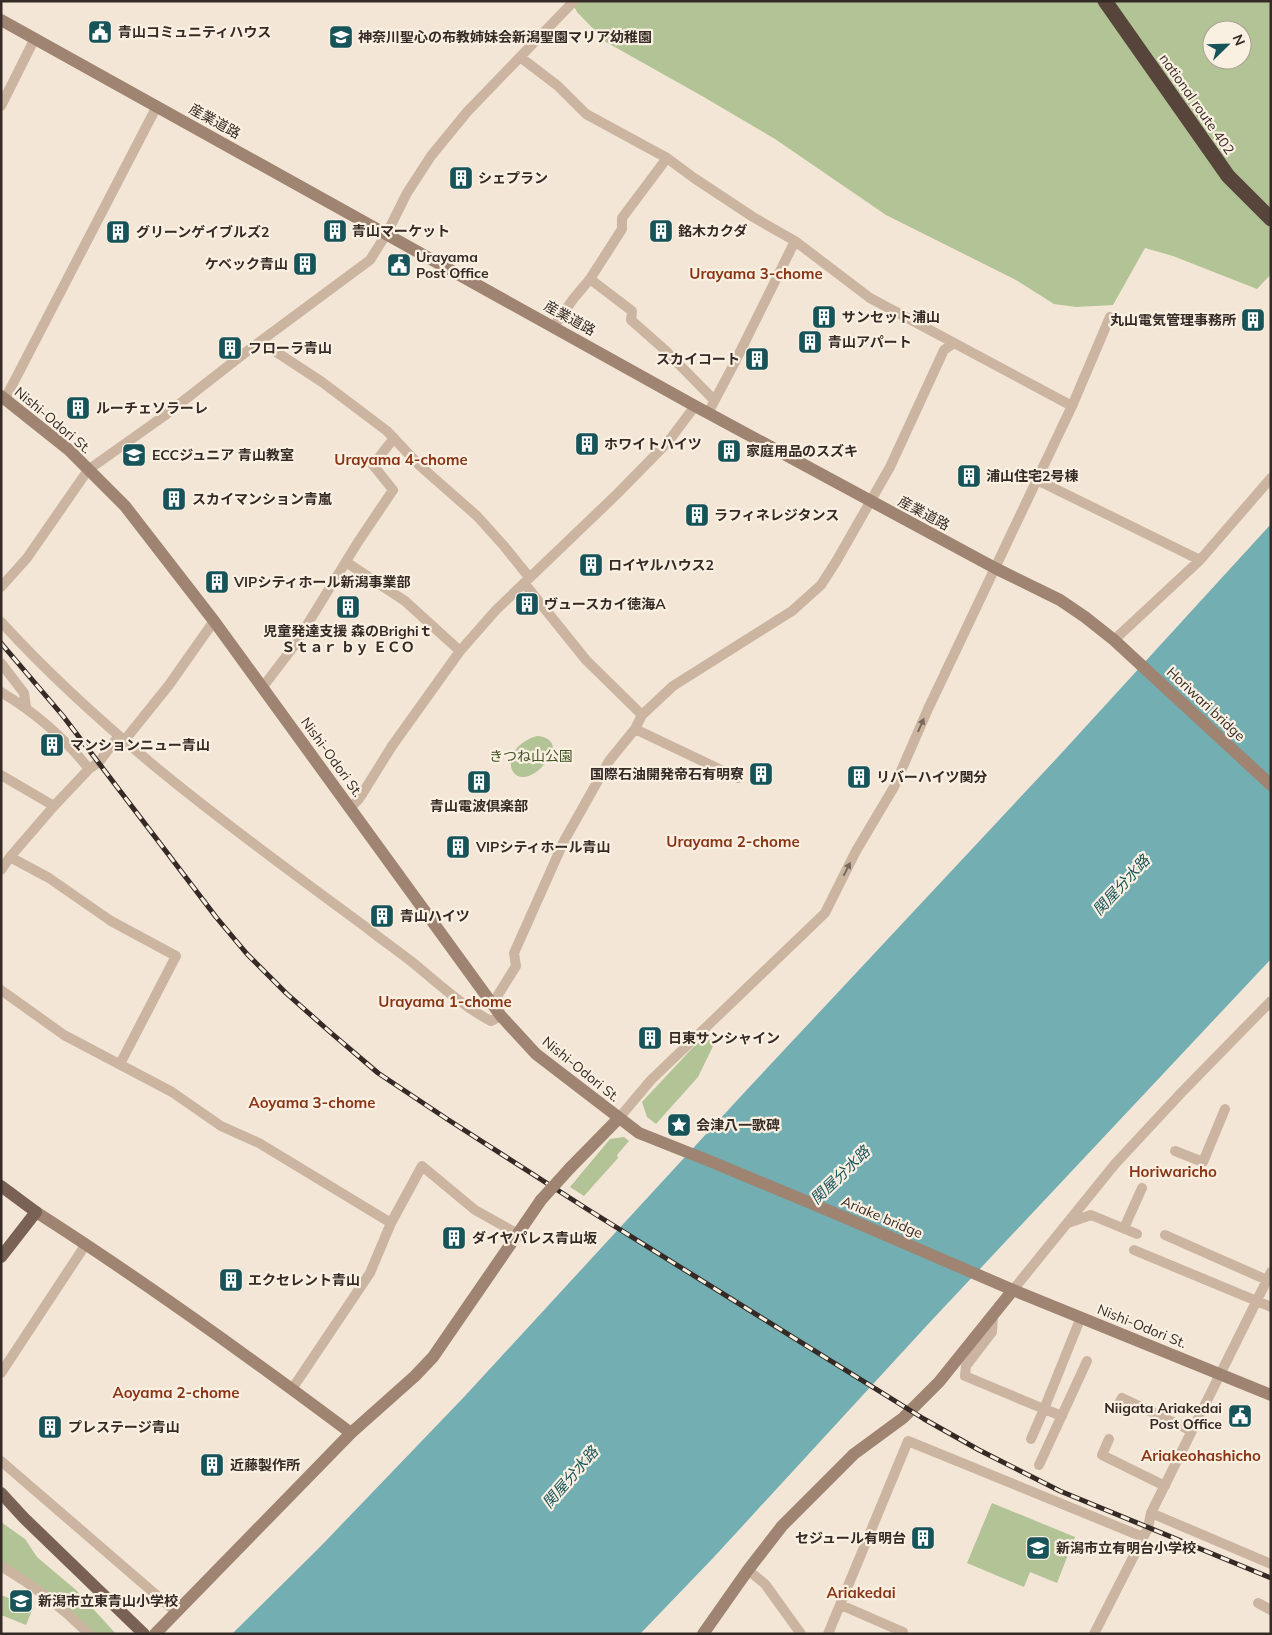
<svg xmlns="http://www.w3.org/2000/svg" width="1272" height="1635" font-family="Mulish,'Noto Sans JP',sans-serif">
<rect width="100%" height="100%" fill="#f3e6d6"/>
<path fill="#b2c395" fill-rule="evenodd" d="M571,1H1271V274L1257,289L1173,256L1145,248L1113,305L1076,307L1054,304L1016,280L886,215L775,139L702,96L606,42L577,12ZM1212,30H1242V60H1212Z
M537,736C544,736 553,740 553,748C552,755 546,763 541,768C509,797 495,748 537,736Z
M717,1038L698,1077L656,1124L647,1117L642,1102L697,1043Z
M624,1137L629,1141L617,1155L618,1158L584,1196L570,1187L610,1139Z
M992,1503L1075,1537L1057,1583L1030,1572L1024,1587L967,1563Z
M1,1522L25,1539L37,1557L76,1590L116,1634H92L1,1564Z
M1,1595L33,1608L26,1625L1,1615Z"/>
<path fill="#72aeb2" d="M1271,524V959L931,1321L714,1557L640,1634H232L319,1548L464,1397L742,1095L1057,758Z"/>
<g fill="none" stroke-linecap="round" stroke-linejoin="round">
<path stroke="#cbb5a1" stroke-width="10" d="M520,57L558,86L586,114L667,158L694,178L753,217L795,241L870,298L1072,406
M1,106L35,38
M590,279L632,311L631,320L665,350L714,400
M554,326L574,298L590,279L622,229V218L667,158
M261,342L322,382L387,431L419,465L477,516L504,546L529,577
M5,399L157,106
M708,413L734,364L795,241
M1037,480L1200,560
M346,562L405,601L460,651
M524,583L586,660L642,715
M1,587L27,558L88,470L164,416L246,352L370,260L387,233L407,193L431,156L467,112L574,1
M1,622C109,740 239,834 367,928C382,940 398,951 412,962C438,983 462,1006 491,1021L501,1016
M1114,640L1200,560L1271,478
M1,663L24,693L26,707
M262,688L294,646L358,542L393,490L373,465L394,438
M1,692C36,713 64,737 89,769
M635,729L738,778
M124,741L169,685L214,621
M1,775L54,806
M350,808L359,799L392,746L460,651L496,610L617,494L668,442L695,406
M10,857L49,878L111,921L176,956L120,1064
M1,870L10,857L54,806L89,769L99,762L118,737
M1,990L64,1035L172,1092L221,1126L259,1143L391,1223
M493,1003L516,966L514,953L564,841L609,761L635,729L642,715L673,686L792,611L821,585L837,560L890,467L944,350L954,343
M619,1118L651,1080L825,913L856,851L894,787L928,709L1072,406L1110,317
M1175,1151L1203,1162L1225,1109
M1068,1223L1091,1215L1137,1234
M1124,1228L1142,1188
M1165,1235L1267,1280
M1134,1250L1271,1307
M1013,1290L1115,1164L1182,1092L1271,1001
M993,1316L992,1332L966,1366L965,1376L1044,1409L1081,1317
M1,1373L86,1244
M292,1389L370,1273L391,1223L422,1166L475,1210L518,1234
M1118,1405L1122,1398L1192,1431
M1031,1439L1044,1409L1062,1416
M1109,1439L1102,1455L1165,1486
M1,1461L176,1612
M1039,1465L1087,1361
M1151,1513L1271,1564
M1,1566C33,1585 62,1607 89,1634
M748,1570L765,1584L801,1634
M1258,1603L1271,1610
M841,1605L903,1632V1634
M828,1634L908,1441L1143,1537
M1094,1634L1148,1528L1151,1513L1271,1272"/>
<path stroke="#9f8472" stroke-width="12" d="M1,20L695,406L995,568L1060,600L1085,617L1114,640L1271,785
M1,396L69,450L125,506L214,621L501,1016L536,1054L639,1133L712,1162L839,1215L1013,1290L1271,1395
M570,1168L619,1118
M36,1212C144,1281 248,1356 351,1433
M155,1634L351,1433L415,1376L433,1357L541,1200
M703,1634L748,1570L782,1526L854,1454L903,1418L939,1382L1013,1290"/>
<path stroke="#796154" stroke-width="12" d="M1,1186L36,1212L1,1257
M1,1493L24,1518L144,1634"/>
<path stroke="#57443b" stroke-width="15" d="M1105,1L1228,176L1271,219"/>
<defs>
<path id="rail" d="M1,643L63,716L216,917L247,954L286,993L330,1032L378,1073L447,1119L587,1209L924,1419L979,1450L1060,1491L1271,1578"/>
</defs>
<use href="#rail" stroke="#352a25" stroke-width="5"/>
<use href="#rail" stroke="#faf0e2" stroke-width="3" stroke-dasharray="9" stroke-linecap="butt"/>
<path stroke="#9f8472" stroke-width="12" d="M541,1200L570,1168"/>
</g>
<defs><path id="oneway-solid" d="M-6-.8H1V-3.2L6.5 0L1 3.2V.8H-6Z" transform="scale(1.25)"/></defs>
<g fill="#78695d">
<use href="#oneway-solid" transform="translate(921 725) rotate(-66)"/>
<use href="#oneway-solid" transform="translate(847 869) rotate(-63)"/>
</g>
<defs>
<symbol id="civic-square" viewBox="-11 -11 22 22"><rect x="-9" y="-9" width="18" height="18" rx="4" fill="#17545a" stroke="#faf0e2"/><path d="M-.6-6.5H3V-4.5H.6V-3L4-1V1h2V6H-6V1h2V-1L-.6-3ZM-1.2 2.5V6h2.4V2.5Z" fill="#fff"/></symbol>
<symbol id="school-square" viewBox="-11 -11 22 22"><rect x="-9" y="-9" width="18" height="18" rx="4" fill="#17545a" stroke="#faf0e2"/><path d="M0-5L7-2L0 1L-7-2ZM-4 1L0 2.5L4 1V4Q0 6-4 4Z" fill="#fff"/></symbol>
<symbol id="building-square" viewBox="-11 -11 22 22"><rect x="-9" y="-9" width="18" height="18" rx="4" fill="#17545a" stroke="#faf0e2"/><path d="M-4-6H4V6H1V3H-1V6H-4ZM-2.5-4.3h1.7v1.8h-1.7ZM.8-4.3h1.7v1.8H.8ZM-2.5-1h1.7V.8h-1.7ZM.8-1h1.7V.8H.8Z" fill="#fff"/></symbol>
<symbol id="university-square" viewBox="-11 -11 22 22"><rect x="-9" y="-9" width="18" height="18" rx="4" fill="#17545a" stroke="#faf0e2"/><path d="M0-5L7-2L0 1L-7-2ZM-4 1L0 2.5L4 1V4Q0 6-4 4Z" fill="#fff"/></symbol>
<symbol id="sight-square" viewBox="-11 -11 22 22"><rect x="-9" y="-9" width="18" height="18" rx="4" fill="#17545a" stroke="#faf0e2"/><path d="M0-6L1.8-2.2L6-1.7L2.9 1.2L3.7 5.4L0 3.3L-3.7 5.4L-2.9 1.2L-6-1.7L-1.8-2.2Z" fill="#fff"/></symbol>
</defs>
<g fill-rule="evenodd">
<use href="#civic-square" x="86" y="18" width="28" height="28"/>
<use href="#school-square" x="327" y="23" width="28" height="28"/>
<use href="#building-square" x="447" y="164" width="28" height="28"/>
<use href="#building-square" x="321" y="217" width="28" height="28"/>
<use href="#building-square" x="647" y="217" width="28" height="28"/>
<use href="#building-square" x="104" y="218" width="28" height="28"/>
<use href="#building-square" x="291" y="250" width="28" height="28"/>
<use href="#civic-square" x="385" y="251" width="28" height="28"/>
<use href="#building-square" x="810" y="303" width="28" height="28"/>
<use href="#building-square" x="1239" y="306" width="28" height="28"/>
<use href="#building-square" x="796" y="328" width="28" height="28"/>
<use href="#building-square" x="216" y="334" width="28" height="28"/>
<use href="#building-square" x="743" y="345" width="28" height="28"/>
<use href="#building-square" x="64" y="394" width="28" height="28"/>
<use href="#building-square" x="573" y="430" width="28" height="28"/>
<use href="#building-square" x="715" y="437" width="28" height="28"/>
<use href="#university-square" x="120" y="441" width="28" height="28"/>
<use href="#building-square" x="955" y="462" width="28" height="28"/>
<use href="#building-square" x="160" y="485" width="28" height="28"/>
<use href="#building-square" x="683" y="501" width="28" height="28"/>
<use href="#building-square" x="577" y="551" width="28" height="28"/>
<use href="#building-square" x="203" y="568" width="28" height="28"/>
<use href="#building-square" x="513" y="590" width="28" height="28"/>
<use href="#building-square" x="334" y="593" width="28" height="28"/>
<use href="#building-square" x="38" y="731" width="28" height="28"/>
<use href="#building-square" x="747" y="760" width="28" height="28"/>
<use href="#building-square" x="845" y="763" width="28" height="28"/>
<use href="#building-square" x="465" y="768" width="28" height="28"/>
<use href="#building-square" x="444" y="833" width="28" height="28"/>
<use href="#building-square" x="368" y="902" width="28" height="28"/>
<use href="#building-square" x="636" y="1024" width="28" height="28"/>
<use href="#sight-square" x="665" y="1111" width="28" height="28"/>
<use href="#building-square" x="440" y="1224" width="28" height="28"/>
<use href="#building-square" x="217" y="1266" width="28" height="28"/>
<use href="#civic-square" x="1226" y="1402" width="28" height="28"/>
<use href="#building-square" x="36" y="1413" width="28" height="28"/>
<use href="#building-square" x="198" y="1451" width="28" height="28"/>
<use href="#building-square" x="909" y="1524" width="28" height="28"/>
<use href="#school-square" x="1024" y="1534" width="28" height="28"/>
<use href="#school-square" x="7" y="1587" width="28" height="28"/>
</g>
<g text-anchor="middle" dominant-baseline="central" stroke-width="4.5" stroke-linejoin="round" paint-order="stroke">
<g font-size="14" font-weight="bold" fill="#352a25" stroke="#faf0e2" text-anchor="start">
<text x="118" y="32">青山コミュニティハウス</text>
<text x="358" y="37">神奈川聖心の布教姉妹会新潟聖園マリア幼稚園</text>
<text x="478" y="178">シェプラン</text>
<text x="352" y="231">青山マーケット</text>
<text x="678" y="231">銘木カクダ</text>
<text x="136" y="232">グリーンゲイブルズ2</text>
<text x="416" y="257">Urayama<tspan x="416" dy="16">Post Office</tspan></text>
<text x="288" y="264" text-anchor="end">ケベック青山</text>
<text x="842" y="317">サンセット浦山</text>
<text x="1236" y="320" text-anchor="end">丸山電気管理事務所</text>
<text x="828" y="342">青山アパート</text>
<text x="248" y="348">フローラ青山</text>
<text x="740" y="359" text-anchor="end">スカイコート</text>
<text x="96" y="408">ルーチェソラーレ</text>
<text x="604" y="444">ホワイトハイツ</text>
<text x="746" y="451">家庭用品のスズキ</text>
<text x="152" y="455">ECCジュニア 青山教室</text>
<text x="986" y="476">浦山住宅2号棟</text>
<text x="192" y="499">スカイマンション青嵐</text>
<text x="714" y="515">ラフィネレジタンス</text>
<text x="608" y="565">ロイヤルハウス2</text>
<text x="234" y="582">VIPシティホール新潟事業部</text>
<text x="544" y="604">ヴュースカイ徳海A</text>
<text x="348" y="631" text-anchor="middle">児童発達支援 森のBrighiｔ<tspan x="348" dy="16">Ｓｔａｒ ｂｙ ＥＣＯ</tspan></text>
<text x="70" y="745">マンションニュー青山</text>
<text x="744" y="774" text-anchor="end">国際石油開発帝石有明寮</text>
<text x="876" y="777">リバーハイツ関分</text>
<text x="479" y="806" text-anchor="middle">青山電波倶楽部</text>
<text x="476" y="847">VIPシティホール青山</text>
<text x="400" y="916">青山ハイツ</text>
<text x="668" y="1038">日東サンシャイン</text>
<text x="696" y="1125">会津八一歌碑</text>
<text x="472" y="1238">ダイヤパレス青山坂</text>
<text x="248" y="1280">エクセレント青山</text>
<text x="1222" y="1408" text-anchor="end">Niigata Ariakedai<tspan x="1222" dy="16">Post Office</tspan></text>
<text x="68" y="1427">プレステージ青山</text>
<text x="230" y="1465">近藤製作所</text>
<text x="906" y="1538" text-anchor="end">セジュール有明台</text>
<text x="1056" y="1548">新潟市立有明台小学校</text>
<text x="38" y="1601">新潟市立東青山小学校</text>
</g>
<g font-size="14" fill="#352a25" stroke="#faf0e2">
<text transform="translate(1197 104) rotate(55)">national route 402</text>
<text transform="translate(215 121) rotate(29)">産業道路</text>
<text transform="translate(570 318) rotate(29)">産業道路</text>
<text transform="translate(53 420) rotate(40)">Nishi-Odori St.</text>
<text transform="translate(924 513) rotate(28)">産業道路</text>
<text transform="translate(1206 704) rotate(43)">Horiwari bridge</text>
<text transform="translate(332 757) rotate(54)">Nishi-Odori St.</text>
<text transform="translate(581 1069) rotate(39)">Nishi-Odori St.</text>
<text transform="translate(882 1217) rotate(23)">Ariake bridge</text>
<text transform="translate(1142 1326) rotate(22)">Nishi-Odori St.</text>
</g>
<g font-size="14" fill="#435526" stroke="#faf0e2">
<text x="531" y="756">きつね山公園</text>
</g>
<g font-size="15" font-weight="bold" fill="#8b3517" stroke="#faf0e2">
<text x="756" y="273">Urayama 3-chome</text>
<text x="401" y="459">Urayama 4-chome</text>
<text x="733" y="841">Urayama 2-chome</text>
<text x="445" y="1001">Urayama 1-chome</text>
<text x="312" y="1102">Aoyama 3-chome</text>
<text x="1173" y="1171">Horiwaricho</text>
<text x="176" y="1392">Aoyama 2-chome</text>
<text x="1201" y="1455">Ariakeohashicho</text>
<text x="861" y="1592">Ariakedai</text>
</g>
<g font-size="15" font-style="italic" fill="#17545a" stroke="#faf0e2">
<text transform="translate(1121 885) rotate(-47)">関屋分水路</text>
<text transform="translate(840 1175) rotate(-44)">関屋分水路</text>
<text transform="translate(570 1477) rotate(-49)">関屋分水路</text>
</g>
</g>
<rect width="1272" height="1635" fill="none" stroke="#352a25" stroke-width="5"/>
<g transform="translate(1227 45) rotate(67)"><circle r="24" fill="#faf0e2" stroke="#aba196"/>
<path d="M0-4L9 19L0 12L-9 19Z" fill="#17545a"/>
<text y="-8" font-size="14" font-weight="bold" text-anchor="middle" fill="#352a25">N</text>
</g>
</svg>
